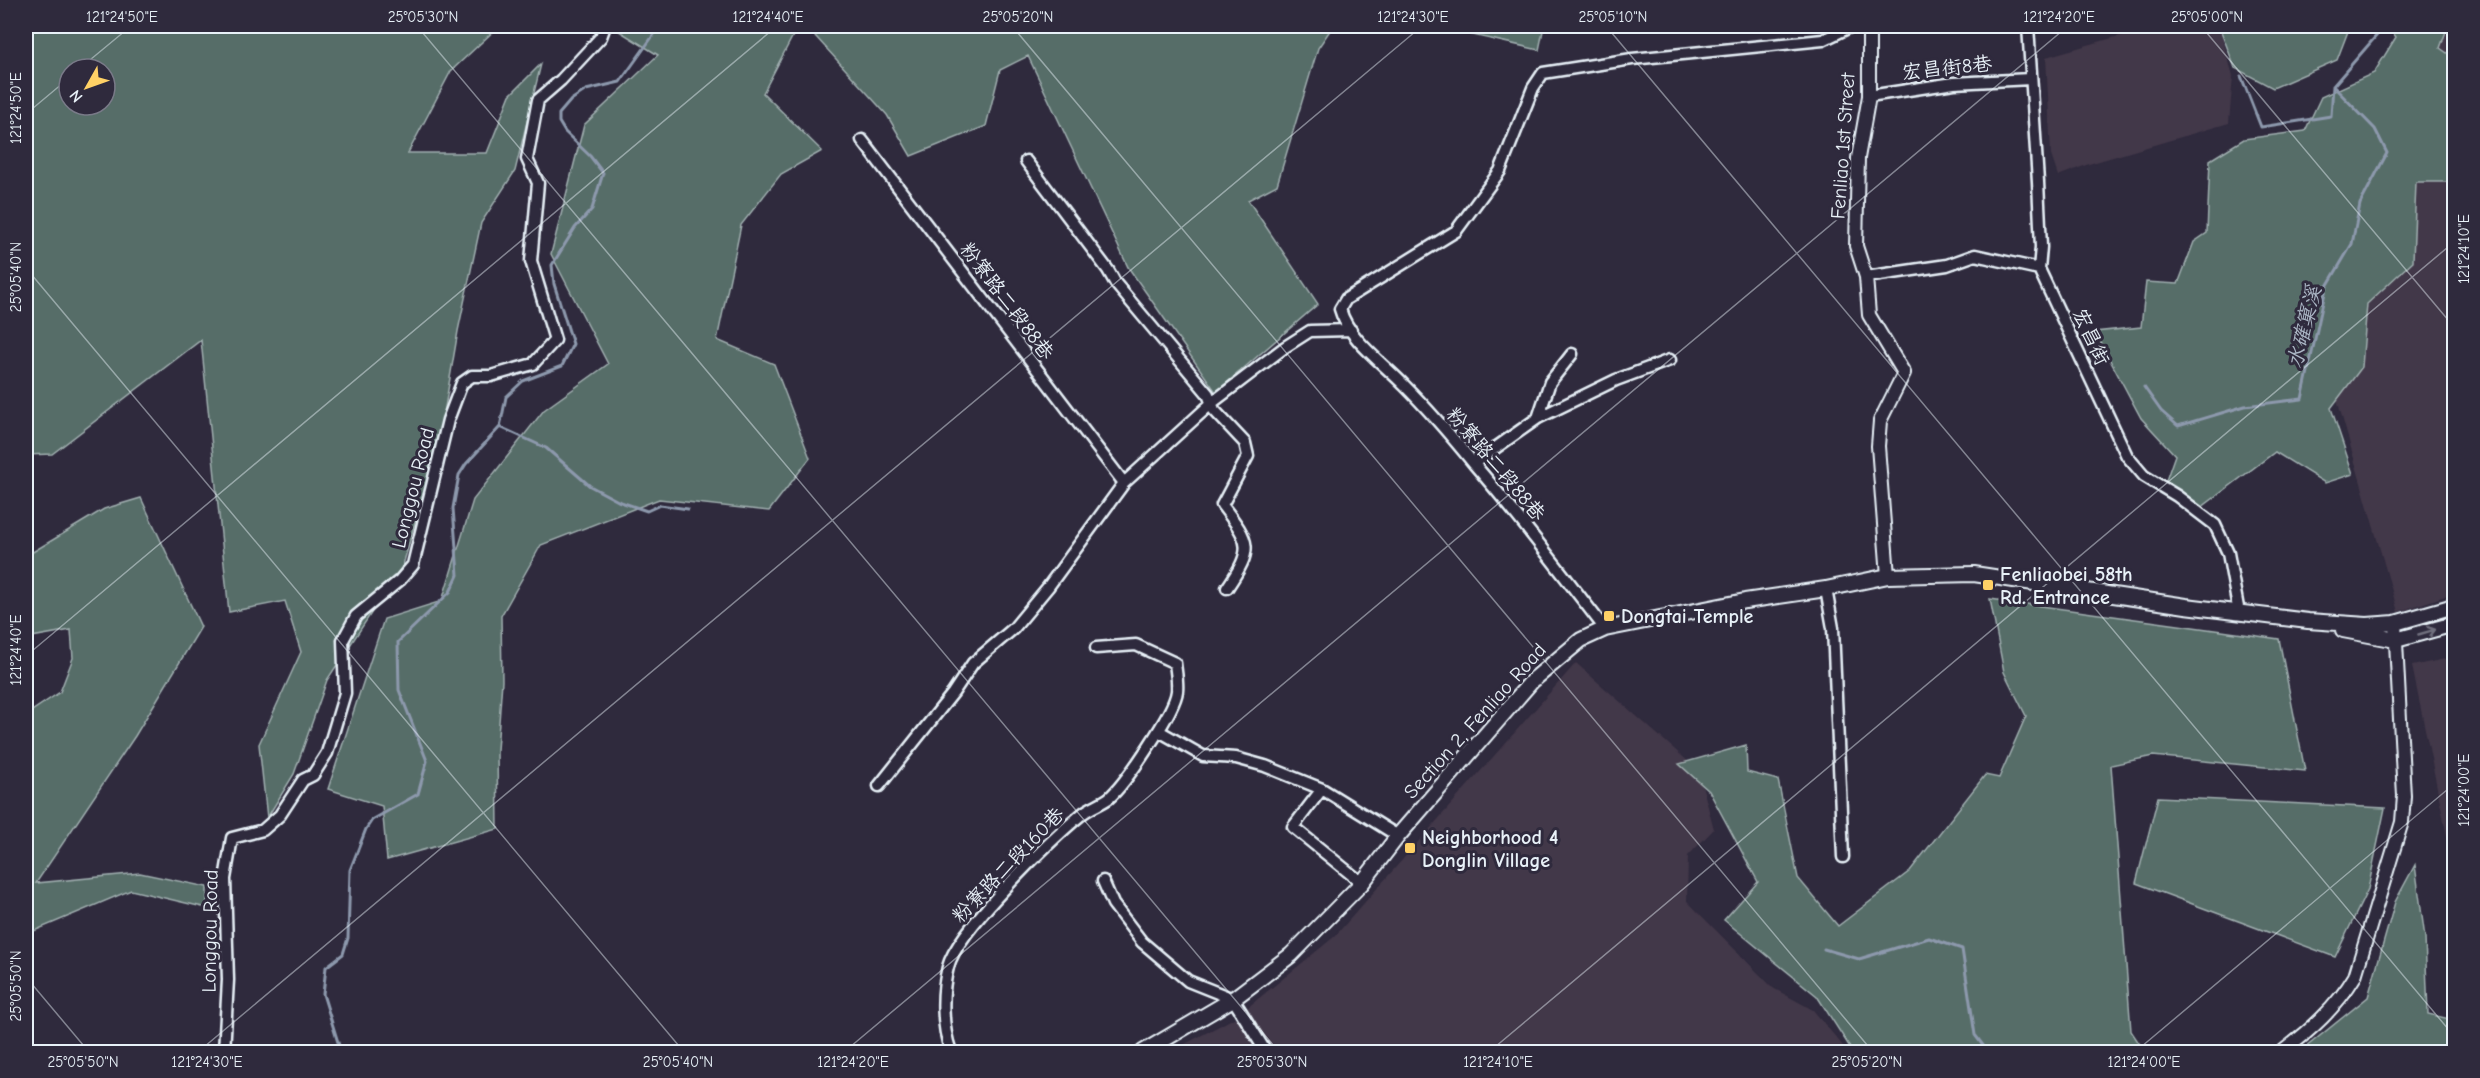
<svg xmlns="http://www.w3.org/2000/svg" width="2480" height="1078" font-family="'Comic Neue','LXGW WenKai TC',sans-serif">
<rect width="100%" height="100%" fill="#2f2a3d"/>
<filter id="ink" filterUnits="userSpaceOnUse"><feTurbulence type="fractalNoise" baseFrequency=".0167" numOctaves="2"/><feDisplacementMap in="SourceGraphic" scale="12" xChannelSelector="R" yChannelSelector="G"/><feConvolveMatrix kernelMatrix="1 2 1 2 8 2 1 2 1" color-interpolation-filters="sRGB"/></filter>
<g filter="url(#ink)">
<path fill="#423748" d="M2154,26H2219L2233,76L2229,123L2089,164L2058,176L2051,155L2046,57Z
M2440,26H2454V593L2398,612L2326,361Z
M2454,657V870L2412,666Z
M1576,663L1698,770L1714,829L1688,856L1687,901L1773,988L1813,1010L1848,1052H1170L1236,1017L1335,936Z"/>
<path fill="#576d68" stroke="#a0afb0" stroke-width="1.5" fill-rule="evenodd" d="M26,26H499L451,71L408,153H487L510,95L541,64L515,171L481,223L458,331L441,431L403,565L327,680L294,774L267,818L259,744L301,652L285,601L229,612L201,340L52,454L26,455ZM69,69H105V105H69Z
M611,26H798L763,93L822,151L781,174L741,225L717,340L774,364L810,458L769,511L659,499L541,545L501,616L502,681L497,750L498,829L387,860L382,806L328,789L384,619L442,601L473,500L544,410L608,364L551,254L584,125L658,55Z
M806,26H1333L1318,48L1277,185L1248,200L1318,304L1216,392L1128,267L1028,56L1000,70L986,126L911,156L887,115Z
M1434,26H1544L1539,50Z
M2219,26H2350L2337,60L2273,88L2235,68Z
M2388,26H2448L2440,48L2454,58V92L2449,100L2454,106V129L2449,145L2454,146V182H2416L2413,261L2367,304L2362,367L2331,408L2353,474L2325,483L2275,452L2194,513L2164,486L2175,455L2141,418L2095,332L2141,327L2146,282L2178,284L2194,242L2207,233L2210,160L2244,139L2305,131L2321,97L2374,73L2396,37Z
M141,498L201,627L135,736L36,883L140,873L207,887V908L131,890L29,933L26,948V715L60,692L73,658L71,630L26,638V556L104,509Z
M1990,599L2279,639L2305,771L2153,756L2111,765L2131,1031L2145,1052H1853L1817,996L1724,920L1758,882L1709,791L1679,764L1746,745L1747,772L1778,780L1798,878L1838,926L1910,871L1985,775L1999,778L2026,716L2004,672Z
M2158,797L2385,808L2368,889L2335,957L2136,883Z
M2415,865L2425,938L2428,1014L2454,1020V1052H2300L2368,997L2395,902Z"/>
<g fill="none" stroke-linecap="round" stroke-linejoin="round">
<path stroke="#8d99ad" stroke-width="3" d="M2241,76L2261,127L2331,116L2333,86
M2333,86L2377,35L2372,26
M2144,387L2161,411L2178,426L2245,406L2302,399L2326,288L2352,244L2360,204L2387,153L2375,129L2333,86
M500,427L546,448L590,486L618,501L647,511L660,505L688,509
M1824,949L1859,959L1929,938L1962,949L1975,1035L1988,1052
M341,1052L323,994L326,967L343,954L348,938L350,870L366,829L372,820L418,794L427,761L399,690L398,642L450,592L458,575L453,508L459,475L466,464L500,427L506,397L523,381L562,366L573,344L554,284L552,265L575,228L592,209L603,173L590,156L565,132L559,122V114L571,100L586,90L620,82L660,26"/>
<defs>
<path id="minor" d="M2028,26L2038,182L2041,247L2039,269L2127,456L2144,476L2177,496L2215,525L2228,553L2239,613
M1869,96L1954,83L2030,79
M862,140L1124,483
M1026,161L1108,270L1116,284L1208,394L1214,410L1245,443L1248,456L1222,505C1251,543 1254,548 1227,588
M1866,277L1947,265L1975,255L2039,269
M1538,418L1550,382L1572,354
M1474,463L1538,418L1616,380L1670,360
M1826,589L1833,628L1843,857
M1605,629C1562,573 1520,517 1474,464C1452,437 1429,410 1404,385C1383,363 1348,339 1340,309L1346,299L1456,231L1500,171L1533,88L1543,73L1632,59L1823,40L1852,26
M1159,731L1203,756L1236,758L1265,766L1322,789L1293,827L1362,883
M879,786L953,693L973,663L1014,628L1048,587L1124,483L1213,402L1285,347L1310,331L1351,330
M1322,789L1398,836
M1103,881L1113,904L1142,942L1188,981L1233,999L1266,1052
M224,1052L228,980L225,879L232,838L263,830L280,815L303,780L313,775L327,753L345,693L343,640L356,616L400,580L413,565L448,420L462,383L472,376H491L533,364L555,340L531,261L538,183L527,159L538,100L561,80L601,37L605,26
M951,1052C942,1027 941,994 948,967C957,930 1051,840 1082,814C1090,807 1101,804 1109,798C1126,783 1175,711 1177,691C1178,682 1176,672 1175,663L1136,645L1096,648"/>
<path id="tertiary" d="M1869,26V96L1858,158L1856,246L1866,277L1869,315L1904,373L1880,421L1878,446L1888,576
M2282,1052C2311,1030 2336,1008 2355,976L2402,822L2404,796L2395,623"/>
<path id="secondary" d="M2343,630L2396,640L2454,624
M1143,1052L1233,999L1291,955L1362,883L1398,836L1532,681L1581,640L1605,629L1745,601L1826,589L1888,576L1974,574L2186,606L2308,621L2367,625L2395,623L2454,606"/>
</defs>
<use href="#minor" stroke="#e8f1f8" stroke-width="15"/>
<use href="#tertiary" stroke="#e8f1f8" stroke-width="16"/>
<use href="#secondary" stroke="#e8f1f8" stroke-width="18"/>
<use href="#minor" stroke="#2f2a3d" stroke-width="10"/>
<use href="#tertiary" stroke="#2f2a3d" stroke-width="12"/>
<use href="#secondary" stroke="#2f2a3d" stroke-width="14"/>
</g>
<defs><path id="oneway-shaft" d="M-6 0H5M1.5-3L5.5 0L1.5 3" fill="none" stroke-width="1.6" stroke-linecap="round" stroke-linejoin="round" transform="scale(1.5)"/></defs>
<use stroke="#70707e" href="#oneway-shaft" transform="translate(2427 632) rotate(-16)"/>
</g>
<path fill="none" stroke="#e8f1f8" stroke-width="1.5" stroke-opacity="0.45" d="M417,26L1279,1052M1012,26L1873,1052M1606,26L2454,1036M2201,26L2454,327M79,69L131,26M26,114L69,78M26,268L684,1052M26,656L777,26M26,977L89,1052M198,1052L1422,26M844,1052L2068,26M1489,1052L2454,242M2135,1052L2454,784"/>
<g fill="#ffd166" stroke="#2f2a3d" stroke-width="2">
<rect x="1982" y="579" width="12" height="12" rx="3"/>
<rect x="1603" y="610" width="12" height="12" rx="3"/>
<rect x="1404" y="842" width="12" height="12" rx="3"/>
</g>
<g text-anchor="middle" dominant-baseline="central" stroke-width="6" stroke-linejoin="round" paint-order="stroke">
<g font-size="20" fill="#e8f1f8" stroke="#2f2a3d">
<text transform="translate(1947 68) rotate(-6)">宏昌街8巷</text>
<text transform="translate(1843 146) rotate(-86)">Fenliao 1st Street</text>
<text transform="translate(1007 301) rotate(53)">粉寮路二段88巷</text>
<text transform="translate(2091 337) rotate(65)">宏昌街</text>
<text transform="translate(1496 464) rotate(50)">粉寮路二段88巷</text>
<text transform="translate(413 488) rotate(-76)">Longgou Road</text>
<text transform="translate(1475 721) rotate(-48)">Section 2, Fenliao Road</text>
<text transform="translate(1008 865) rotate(-46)">粉寮路二段160巷</text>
<text transform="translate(210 931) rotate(-89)">Longgou Road</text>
</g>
<g font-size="20" font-weight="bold" fill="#e8f1f8" stroke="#2f2a3d" text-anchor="start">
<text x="2000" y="574">Fenliaobei 58th<tspan x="2000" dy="23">Rd. Entrance</tspan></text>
<text x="1621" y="616">Dongtai Temple</text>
<text x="1422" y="837">Neighborhood 4<tspan x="1422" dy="23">Donglin Village</tspan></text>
</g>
<g font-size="21" font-style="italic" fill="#acb7c6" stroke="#2f2a3d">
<text transform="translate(2304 327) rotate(-76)">水確窠溪</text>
</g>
</g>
<rect width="2480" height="1078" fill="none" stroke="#2f2a3d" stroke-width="66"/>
<g transform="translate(87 87) rotate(230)"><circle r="28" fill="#2f2a3d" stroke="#797a88" stroke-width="1.5"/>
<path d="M0-4.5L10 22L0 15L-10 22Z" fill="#ffd166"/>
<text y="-9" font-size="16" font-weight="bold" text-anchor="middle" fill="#e8f1f8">N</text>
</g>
<rect x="33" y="33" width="2414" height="1012" fill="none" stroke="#e8f1f8" stroke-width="2"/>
<g font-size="15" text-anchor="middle" fill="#e8f1f8">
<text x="122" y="22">121°24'50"E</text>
<text x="423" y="22">25°05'30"N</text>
<text x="768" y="22">121°24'40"E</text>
<text x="1018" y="22">25°05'20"N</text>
<text x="1413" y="22">121°24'30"E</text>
<text x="1613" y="22">25°05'10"N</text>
<text x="2059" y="22">121°24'20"E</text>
<text x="2207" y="22">25°05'00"N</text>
<text transform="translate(16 108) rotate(-90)" y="5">121°24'50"E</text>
<text transform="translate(2464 249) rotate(-90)" y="5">121°24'10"E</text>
<text transform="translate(16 277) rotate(-90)" y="5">25°05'40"N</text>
<text transform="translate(16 650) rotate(-90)" y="5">121°24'40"E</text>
<text transform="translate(2464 790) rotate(-90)" y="5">121°24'00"E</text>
<text transform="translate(16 986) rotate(-90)" y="5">25°05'50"N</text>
<text x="83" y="1067">25°05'50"N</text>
<text x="207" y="1067">121°24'30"E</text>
<text x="678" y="1067">25°05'40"N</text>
<text x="853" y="1067">121°24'20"E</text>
<text x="1272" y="1067">25°05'30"N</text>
<text x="1498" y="1067">121°24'10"E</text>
<text x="1867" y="1067">25°05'20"N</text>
<text x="2144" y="1067">121°24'00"E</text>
</g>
</svg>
